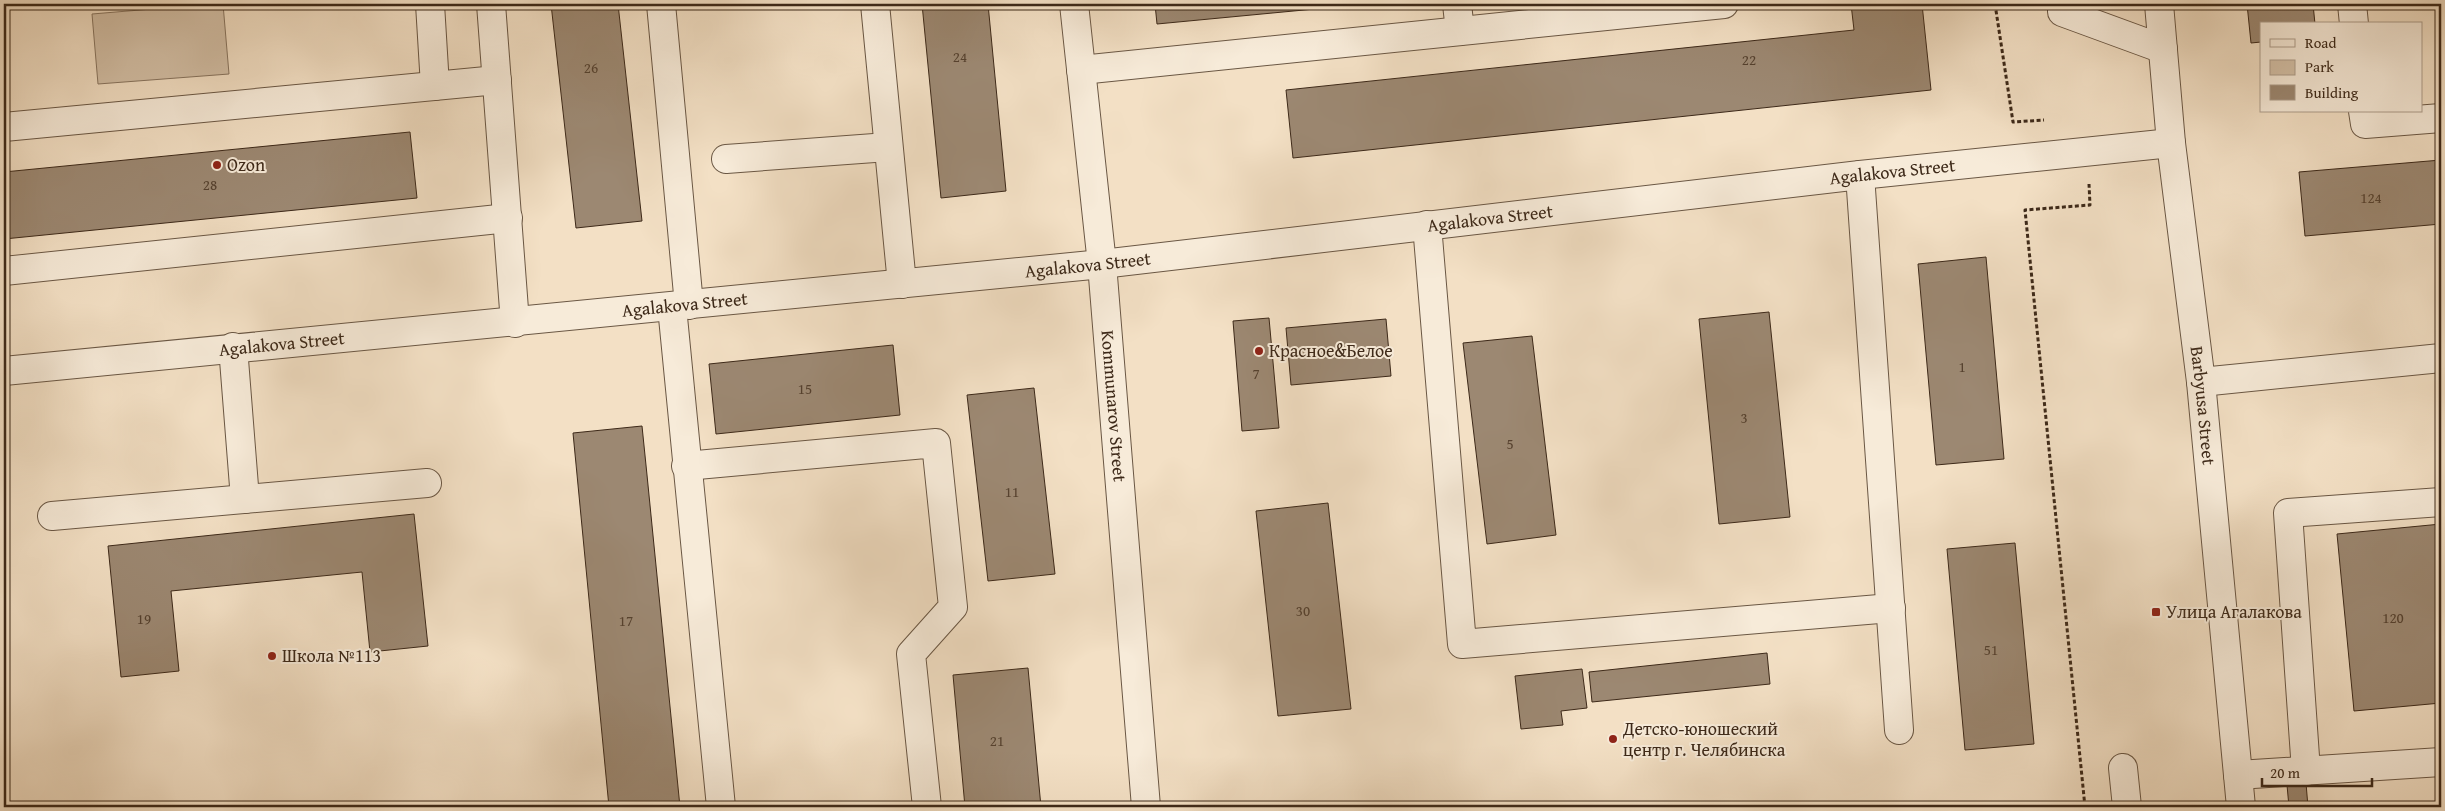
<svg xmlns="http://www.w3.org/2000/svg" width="2445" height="811" font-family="'Gentium Book Plus',serif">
<rect width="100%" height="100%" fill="#f3e0c5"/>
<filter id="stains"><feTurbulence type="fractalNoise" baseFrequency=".004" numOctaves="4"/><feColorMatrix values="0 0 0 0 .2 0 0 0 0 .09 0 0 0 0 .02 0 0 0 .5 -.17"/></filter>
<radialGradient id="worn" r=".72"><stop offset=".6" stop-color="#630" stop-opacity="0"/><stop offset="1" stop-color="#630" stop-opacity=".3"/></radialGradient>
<polygon fill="#d4c1a8" stroke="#887560" points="212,4 223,4 229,74 98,84 92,14"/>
<g fill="#9c8872" stroke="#3d2919">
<polygon points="551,4 618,4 642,221 576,228"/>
<polygon points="922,4 988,4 1006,191 941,198"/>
<polygon points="1155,4 1367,4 1157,24"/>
<polygon points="1851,4 1922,4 1931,90 1293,158 1286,90 1854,30"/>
<polygon points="2247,4 2313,4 2315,24 2261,24 2261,42 2251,43"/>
<polygon points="410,132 417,198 4,239 4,172"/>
<polygon points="2441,160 2441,224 2305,236 2299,172"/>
<polygon points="1986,257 2004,459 1936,465 1918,264"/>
<polygon points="1769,312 1790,517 1719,524 1699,319"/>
<polygon points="1269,318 1279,428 1242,431 1233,321"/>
<polygon points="1386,319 1391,376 1291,385 1286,328"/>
<polygon points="1532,336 1556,535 1487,544 1463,343"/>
<polygon points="893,345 900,415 716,434 709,364"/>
<polygon points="1034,388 1055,574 988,581 967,395"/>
<polygon points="642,426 647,475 680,807 609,807 573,433"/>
<polygon points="1328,503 1351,709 1278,716 1256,511"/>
<polygon points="414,514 428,646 370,652 362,572 171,591 179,671 121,677 108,546"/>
<polygon points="2441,524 2441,703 2354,711 2337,534"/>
<polygon points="2015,543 2034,744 1965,750 1947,549"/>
<polygon points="1767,653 1770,684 1592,702 1589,672"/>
<polygon points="1028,668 1041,807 965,807 953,675"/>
<polygon points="1582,669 1587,708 1561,711 1563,725 1521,729 1515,676"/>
<polygon points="2306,783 2308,807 2289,807 2287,785"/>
</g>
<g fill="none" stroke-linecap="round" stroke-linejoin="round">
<defs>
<g id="minor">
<polyline points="430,4 435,86"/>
<polyline points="491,4 515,323"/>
<polyline points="661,4 689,305"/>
<polyline points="875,4 902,284"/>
<path id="s1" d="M1074,4L1102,264L1146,807"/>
<polyline points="1457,4 1460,31"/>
<polyline points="2062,4 2062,12 2163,49"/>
<path id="s2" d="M2159,4L2171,143L2201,382L2241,807"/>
<polyline points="2352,4 2354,24"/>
<polyline points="1081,70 1724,4"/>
<polyline points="2363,111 2365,124 2441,118"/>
<polyline points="4,127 497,80"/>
<polyline points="726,159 888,147"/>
<polyline points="1860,175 1899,730"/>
<polyline points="1427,225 1462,644 1891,608"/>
<polyline points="4,271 508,218"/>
<polyline points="672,307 721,807"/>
<polyline points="233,347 245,499"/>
<path id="s3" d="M4,371L1102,264L1860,175L2171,143"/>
<polyline points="2201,382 2441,358"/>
<polyline points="686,466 936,443 953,607 911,654 927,807"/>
<polyline points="52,516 427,483"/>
<polyline points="2123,768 2127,807"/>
<polyline points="2306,771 2288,513 2441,502"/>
<polyline points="2238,775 2441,762"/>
</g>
</defs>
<use href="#minor" stroke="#6a5744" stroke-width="30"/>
<g stroke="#3d2919" stroke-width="3" stroke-dasharray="4 2.5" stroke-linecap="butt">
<polyline points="1995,4 2013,122 2044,120"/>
<polyline points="2085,807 2025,210 2090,205 2089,184"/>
</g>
<use href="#minor" stroke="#f7ebd9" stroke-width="28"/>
</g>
<g fill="#8f2418" stroke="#f7ebd9" stroke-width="2">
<circle cx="217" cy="165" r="5"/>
<circle cx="1259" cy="351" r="5"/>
<rect x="2151" y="607" width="10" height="10" rx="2.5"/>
<circle cx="272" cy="656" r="5"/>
<circle cx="1613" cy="739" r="5"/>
</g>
<g text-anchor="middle" stroke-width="4" stroke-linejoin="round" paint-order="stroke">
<g font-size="15" fill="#55412f">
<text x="960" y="62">24</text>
<text x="1749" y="65">22</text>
<text x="591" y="73">26</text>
<text x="210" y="190">28</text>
<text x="2371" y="203">124</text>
<text x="1962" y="372">1</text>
<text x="1256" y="379">7</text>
<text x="805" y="394">15</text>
<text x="1744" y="423">3</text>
<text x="1510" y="449">5</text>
<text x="1012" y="497">11</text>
<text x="1303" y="616">30</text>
<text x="2393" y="623">120</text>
<text x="144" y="624">19</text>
<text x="626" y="626">17</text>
<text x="1991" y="655">51</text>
<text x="997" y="746">21</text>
</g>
<g font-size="18" fill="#3d2919" stroke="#f7ebd9" text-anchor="start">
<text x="227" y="171">Ozon</text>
<text x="1269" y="357">Красное&amp;Белое</text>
<text x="2166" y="618">Улица Агалакова</text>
<text x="282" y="662">Школа №113</text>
<text x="1623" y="735">Детско-юношеский<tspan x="1623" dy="21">центр г. Челябинска</tspan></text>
</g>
<g font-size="18" fill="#3d2919" stroke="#f7ebd9">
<text dy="6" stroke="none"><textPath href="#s3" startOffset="1899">Agalakova Street</textPath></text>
<text dy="6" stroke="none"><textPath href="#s3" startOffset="1494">Agalakova Street</textPath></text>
<text dy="6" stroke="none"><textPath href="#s3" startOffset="1089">Agalakova Street</textPath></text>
<text dy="6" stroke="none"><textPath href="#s3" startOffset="684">Agalakova Street</textPath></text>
<text dy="6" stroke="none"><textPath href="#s3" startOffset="279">Agalakova Street</textPath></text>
<text dy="6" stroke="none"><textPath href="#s1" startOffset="404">Kommunarov Street</textPath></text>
<text dy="6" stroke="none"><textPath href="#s2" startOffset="404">Barbyusa Street</textPath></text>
</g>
</g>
<rect width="2445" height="811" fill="none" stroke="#f3e0c5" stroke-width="20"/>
<rect x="5" y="5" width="2435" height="801" fill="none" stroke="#3d2919" stroke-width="2.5"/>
<rect x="10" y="10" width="2425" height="791" fill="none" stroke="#3d2919"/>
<rect x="2260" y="22" width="162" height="90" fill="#f7ebd9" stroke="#ad9d8c"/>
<rect x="2270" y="39" width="25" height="8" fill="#f7ebd9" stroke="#ad9d8c"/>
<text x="2305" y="48" font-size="15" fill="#3d2919">Road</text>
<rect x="2270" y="60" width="25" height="15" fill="#d4c1a8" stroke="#ad9d8c"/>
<text x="2305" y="72" font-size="15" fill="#3d2919">Park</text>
<rect x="2270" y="85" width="25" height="15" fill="#9c8872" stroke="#ad9d8c"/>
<text x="2305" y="98" font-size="15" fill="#3d2919">Building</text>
<path d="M2262 778v8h110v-8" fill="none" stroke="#3d2919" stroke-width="2.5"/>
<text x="2270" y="778" font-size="15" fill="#3d2919" stroke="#f7ebd9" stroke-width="4" paint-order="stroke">20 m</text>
<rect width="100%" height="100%" filter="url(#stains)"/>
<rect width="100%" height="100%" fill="url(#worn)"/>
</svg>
